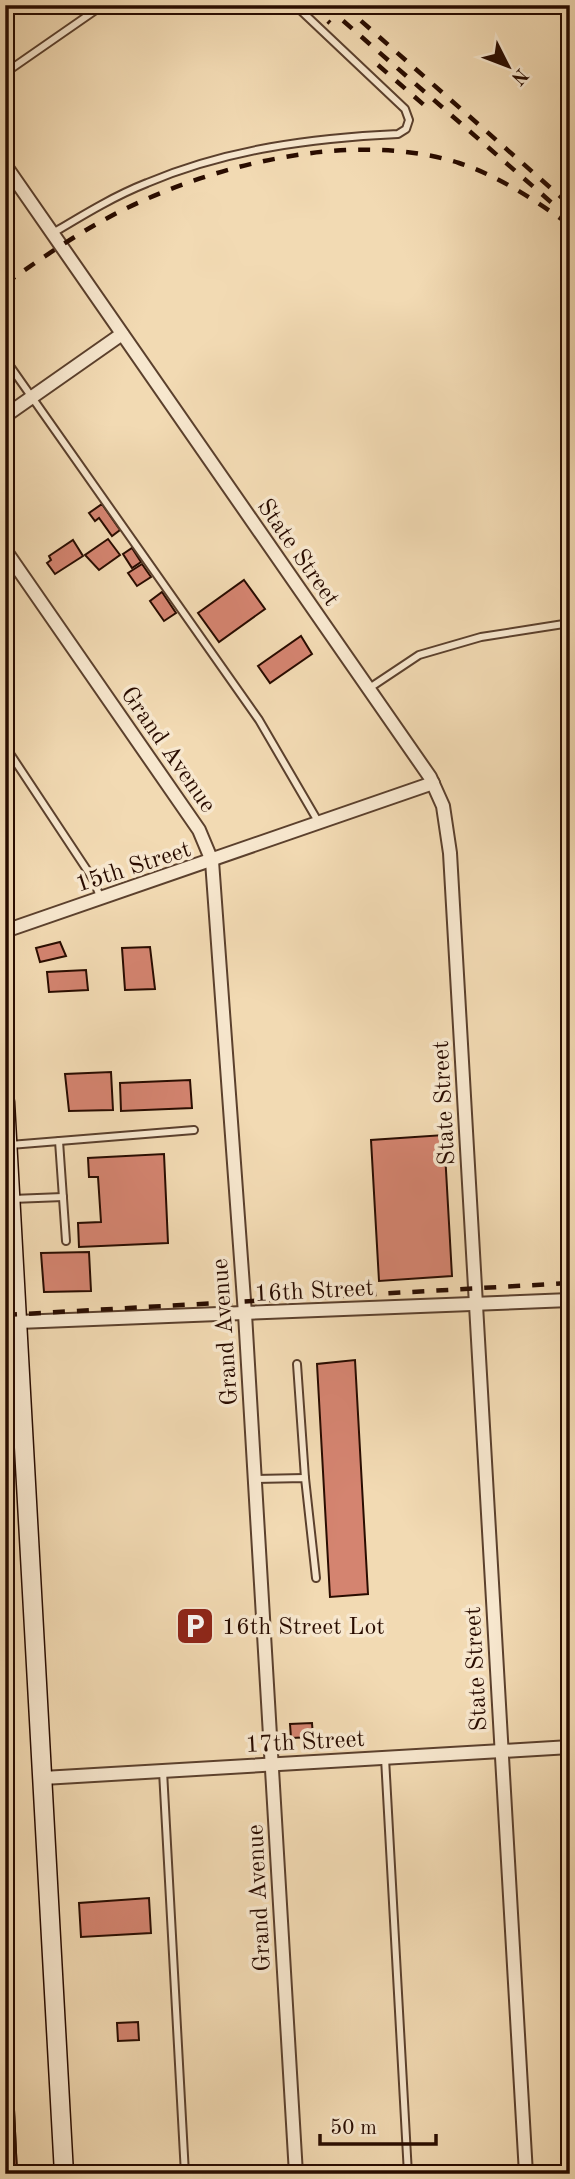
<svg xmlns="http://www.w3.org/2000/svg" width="575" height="2179" font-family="'Old Standard TT',serif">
<rect width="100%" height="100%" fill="#f2dab3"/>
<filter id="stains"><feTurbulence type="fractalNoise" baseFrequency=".00286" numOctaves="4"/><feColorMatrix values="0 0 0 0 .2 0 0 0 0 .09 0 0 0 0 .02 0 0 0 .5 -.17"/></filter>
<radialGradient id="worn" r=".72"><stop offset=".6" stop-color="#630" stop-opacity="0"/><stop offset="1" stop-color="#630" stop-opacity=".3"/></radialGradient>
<g fill="#d48470" stroke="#290c00" stroke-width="2">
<polygon points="102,504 120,530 112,536 99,518 95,521 89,513"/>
<polygon points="108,539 120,555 99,570 85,555"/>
<polygon points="73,540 83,556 55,574 47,563 51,560 49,556"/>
<polygon points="132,548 141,562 132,568 123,554"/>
<polygon points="142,564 151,577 137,586 128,573"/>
<polygon points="244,580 265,609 219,642 198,613"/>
<polygon points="162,592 176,613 164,621 150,601"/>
<polygon points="301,636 312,654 270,683 258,666"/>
<polygon points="60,942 66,956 40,962 36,948"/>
<polygon points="150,947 155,989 125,990 122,948"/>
<polygon points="86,970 88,990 49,992 47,972"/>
<polygon points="111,1072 113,1110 69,1111 65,1074"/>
<polygon points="190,1080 192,1108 121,1111 120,1083"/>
<polygon points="444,1135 452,1276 379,1281 371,1140"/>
<polygon points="164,1154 168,1243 79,1247 78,1223 101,1222 98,1177 89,1177 88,1158"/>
<polygon points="89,1252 91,1291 44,1292 41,1253"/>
<polygon points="355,1360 368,1594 330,1597 317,1364"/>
<polygon points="312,1723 313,1737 291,1738 290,1724"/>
<polygon points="149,1898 151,1933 81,1937 79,1903"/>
<polygon points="5,1942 10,2024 17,2174 5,2174"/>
<polygon points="5,1942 10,2024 5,2024"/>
<polygon points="138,2022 139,2040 118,2041 117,2023"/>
<polygon points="5,2024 10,2024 17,2174 5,2174"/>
</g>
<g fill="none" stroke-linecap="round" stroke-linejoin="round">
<defs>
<g id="service">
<polyline points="5,73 103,5"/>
<path d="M53,233C83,215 114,196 147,183C227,149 313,138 398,134L406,129L409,120L405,109L295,5"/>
<polyline points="5,359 259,720 319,823"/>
<polyline points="368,689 419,655 481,637 570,623"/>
<polyline points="5,746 93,879 101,899"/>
<polyline points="59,1141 66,1241"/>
<polyline points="10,1145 194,1130"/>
<polyline points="12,1199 63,1197"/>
<polyline points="297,1364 305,1478"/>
<polyline points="255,1479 305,1478 316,1578"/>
<polyline points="385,1758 408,2174"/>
<polyline points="163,1771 185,2174"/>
</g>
<g id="minor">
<polyline points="5,165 430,777 443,806 450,853 526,2174"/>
<polyline points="5,416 122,334"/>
<polyline points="5,550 199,830 212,861 245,1314 296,2174"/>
<polyline points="5,931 433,783"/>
<polyline points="18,1322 570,1300"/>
<polyline points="43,1778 570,1747"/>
</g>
<polyline id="secondary" points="5,1102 64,2174"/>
</defs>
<use href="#service" stroke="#5b402d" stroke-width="10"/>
<use href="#minor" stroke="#5b402d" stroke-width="16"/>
<use href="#secondary" stroke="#290c00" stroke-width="21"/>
<use href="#service" stroke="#f7e7ce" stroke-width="6"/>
<use href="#minor" stroke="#f7e7ce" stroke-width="12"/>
<use href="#secondary" stroke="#f7e7ce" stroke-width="18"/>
<g stroke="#290c00" stroke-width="4.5" stroke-dasharray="12 12" stroke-linecap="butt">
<polyline points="310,5 330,23"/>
<polyline points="325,5 552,203"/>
<polyline points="343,5 570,205"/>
<polyline points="378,65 431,111"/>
<path d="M5,284C40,259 75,235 113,215C209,165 352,129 459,163C499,176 536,201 570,225"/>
<polyline points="5,1315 570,1283"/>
</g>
</g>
<defs>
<symbol id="parking-square" viewBox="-11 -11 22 22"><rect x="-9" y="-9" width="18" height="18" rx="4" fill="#8f2418" stroke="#f7e7ce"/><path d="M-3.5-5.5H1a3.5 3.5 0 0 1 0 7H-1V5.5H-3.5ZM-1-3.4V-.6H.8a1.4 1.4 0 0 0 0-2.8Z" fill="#fff"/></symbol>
</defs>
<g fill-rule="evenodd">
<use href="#parking-square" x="173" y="1604" width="44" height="44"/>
</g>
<g text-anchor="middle" stroke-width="7" stroke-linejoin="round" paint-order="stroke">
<g font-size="24" fill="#290c00" stroke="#f7e7ce">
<text transform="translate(299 552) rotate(55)" y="8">State Street</text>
<text transform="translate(169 749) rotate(55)" y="8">Grand Avenue</text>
<text transform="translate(133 866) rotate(-18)" y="8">15th Street</text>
<text transform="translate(443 1103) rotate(-93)" y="8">State Street</text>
<text transform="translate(314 1290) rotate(-3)" y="8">16th Street</text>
<text transform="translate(224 1332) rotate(-94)" y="8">Grand Avenue</text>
<text transform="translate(475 1669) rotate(-93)" y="8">State Street</text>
<text transform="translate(305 1741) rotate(-3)" y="8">17th Street</text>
<text transform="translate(258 1898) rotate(-93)" y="8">Grand Avenue</text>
</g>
<g font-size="24" fill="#290c00" stroke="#f7e7ce" text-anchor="start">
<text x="222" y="1634">16th Street Lot</text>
</g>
</g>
<rect width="575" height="2179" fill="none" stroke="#f2dab3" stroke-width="28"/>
<rect x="7" y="7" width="561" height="2165" fill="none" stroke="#290c00" stroke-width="3.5"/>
<rect x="14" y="14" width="547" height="2151" fill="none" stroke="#290c00" stroke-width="2"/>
<g transform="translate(508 66) rotate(132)" stroke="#f7e7ce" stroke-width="5" paint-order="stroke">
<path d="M0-5L12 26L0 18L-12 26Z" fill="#290c00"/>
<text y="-10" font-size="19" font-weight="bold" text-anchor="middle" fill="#290c00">N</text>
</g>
<path d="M320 2134v10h116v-10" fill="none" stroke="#290c00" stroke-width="3.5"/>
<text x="330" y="2134" font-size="21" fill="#290c00" stroke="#f7e7ce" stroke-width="5" paint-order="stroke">50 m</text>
<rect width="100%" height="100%" filter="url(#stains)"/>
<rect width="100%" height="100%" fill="url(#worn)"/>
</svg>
